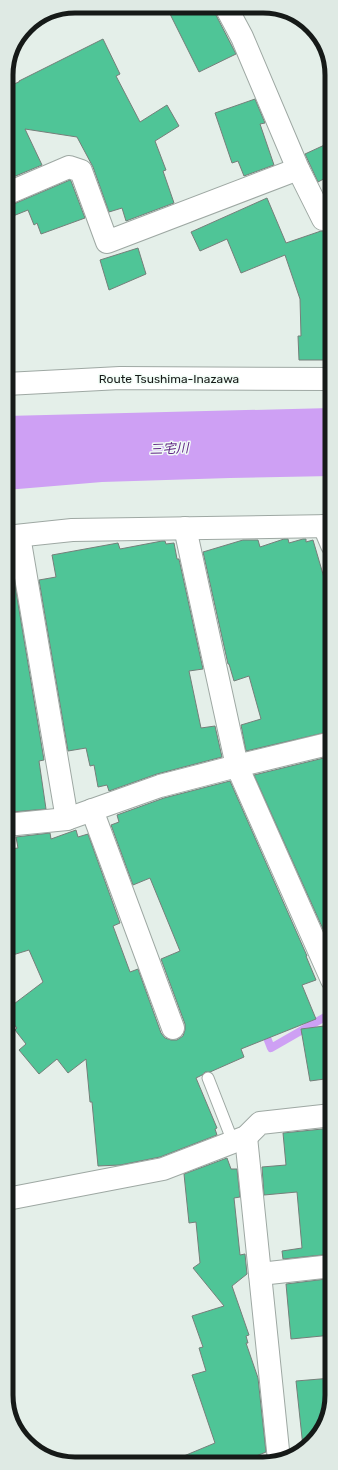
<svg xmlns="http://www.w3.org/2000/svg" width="338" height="1470" font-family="Rubik,'Noto Sans JP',sans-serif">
<rect width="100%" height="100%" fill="#e4efe9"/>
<polygon fill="#cea0f4" points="331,408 332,476 230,478 102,482 6,490 6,416"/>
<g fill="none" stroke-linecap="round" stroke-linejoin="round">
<polyline stroke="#cea0f4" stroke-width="8" points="264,1030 271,1048 332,1013"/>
</g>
<g fill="#4fc597" stroke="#757f7a">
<polygon points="192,9 215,9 216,15 236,54 199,72 168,10"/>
<polygon points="103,39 120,74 116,76 140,122 167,105 179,126 155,141 166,170 163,171 174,203 126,221 122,208 109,212 93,167 77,137 25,129 42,165 6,180 6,87 19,82 19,81"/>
<polygon points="255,99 265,123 260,124 274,165 244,176 238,161 232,163 215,113"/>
<polygon points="331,142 331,175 318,182 305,154"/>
<polygon points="70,180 71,181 85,218 41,234 37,223 34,225 28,210 13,216 9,206"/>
<polygon points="267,198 286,243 321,231 328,232 331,241 331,360 299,360 298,336 301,336 300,299 285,255 241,273 227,239 200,251 191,232"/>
<polygon points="138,248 146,274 109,290 100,260"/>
<polygon points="284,539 288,539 289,543 303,539 306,539 306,542 313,540 332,605 332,731 246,751 241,725 261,719 249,676 234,681 229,664 228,664 203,552 243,540 258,540 260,547"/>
<polygon points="162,541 165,541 166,544 174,543 177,559 179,559 203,669 189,671 201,728 215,726 222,757 157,774 109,791 107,785 98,787 94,765 90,766 86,748 68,751 39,580 56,577 52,555 118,543 120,549"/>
<polygon points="15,585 44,760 39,761 46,809 12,812 11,803 9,803 6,787 6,587"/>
<polygon points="332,756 332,947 331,947 254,775"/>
<polygon points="230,781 307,956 306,956 316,980 302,985 316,1019 241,1049 244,1057 210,1072 205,1072 202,1075 196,1078 217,1128 215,1129 217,1135 160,1157 120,1165 98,1166 92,1102 90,1102 86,1059 68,1073 57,1059 39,1074 19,1050 26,1044 15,1030 17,1028 6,1015 6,1010 43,982 29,950 6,957 6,852 10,851 10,849 18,848 16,837 50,833 51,839 76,830 78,837 88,834 120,923 113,926 130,972 138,969 161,1033 165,1038 171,1040 177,1040 183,1036 185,1030 185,1024 161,959 180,951 150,878 133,885 111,825 119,822 117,815 164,798"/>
<polygon points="332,1025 332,1078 310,1081 301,1029"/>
<polygon points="332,1128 332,1254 283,1259 282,1251 302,1248 297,1192 264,1195 262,1167 286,1165 283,1133"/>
<polygon points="227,1158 231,1169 237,1169 240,1197 234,1198 240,1255 245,1254 247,1274 232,1286 249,1335 246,1336 248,1343 246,1343 258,1378 266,1452 239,1463 167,1463 215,1443 192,1375 206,1371 199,1348 203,1347 192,1316 224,1306 193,1268 200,1263 196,1222 189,1223 184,1174"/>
<polygon points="326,1279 329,1307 332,1307 332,1335 291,1339 286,1284"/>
<polygon points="332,1378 332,1399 315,1441 303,1447 296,1381"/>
</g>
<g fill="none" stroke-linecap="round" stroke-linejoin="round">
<defs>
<polyline id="service" points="208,1078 233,1142"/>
<g id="minor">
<polyline points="227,9 242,37 298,169 323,219 331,219"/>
<polyline points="6,194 69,167 81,171 107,242 298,169"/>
<polyline points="324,526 332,545"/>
<polyline points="185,528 237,766 332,743"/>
<polyline points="19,536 67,819"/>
<polyline points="6,537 72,530 332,526"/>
<polyline points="92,810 173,1028"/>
<polyline points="6,825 67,819 160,786 237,766 332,980"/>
<polyline points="246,1137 279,1460"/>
<polyline points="7,1199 163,1169 246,1137 260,1123 332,1115"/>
<polyline points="260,1274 332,1266"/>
</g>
<polyline id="secondary" points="6,384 120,378 331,379"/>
</defs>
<use href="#service" stroke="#9ea8a3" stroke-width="13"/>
<use href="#minor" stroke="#9ea8a3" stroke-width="24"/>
<use href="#secondary" stroke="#9ea8a3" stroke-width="24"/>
<use href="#service" stroke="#fff" stroke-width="11"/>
<use href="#minor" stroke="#fff" stroke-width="22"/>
<use href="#secondary" stroke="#fff" stroke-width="22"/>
</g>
<g text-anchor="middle" stroke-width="3" stroke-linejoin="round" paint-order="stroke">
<g font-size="12" fill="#161a18" stroke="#f1fcf6">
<text x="169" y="383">Route Tsushima-Inazawa</text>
</g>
<g font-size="13" font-style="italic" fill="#602585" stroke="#f1fcf6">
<text transform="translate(169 448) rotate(-2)" y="5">三宅川</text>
</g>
</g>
<path d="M0 0H338V1470H0ZM75 13H263A62 62 0 0 1 325 75V1395A62 62 0 0 1 263 1457H75A62 62 0 0 1 13 1395V75A62 62 0 0 1 75 13Z" fill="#dfeae4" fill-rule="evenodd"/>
<path fill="none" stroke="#161a18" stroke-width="5" d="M75 13H263A62 62 0 0 1 325 75V1395A62 62 0 0 1 263 1457H75A62 62 0 0 1 13 1395V75A62 62 0 0 1 75 13Z"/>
</svg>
